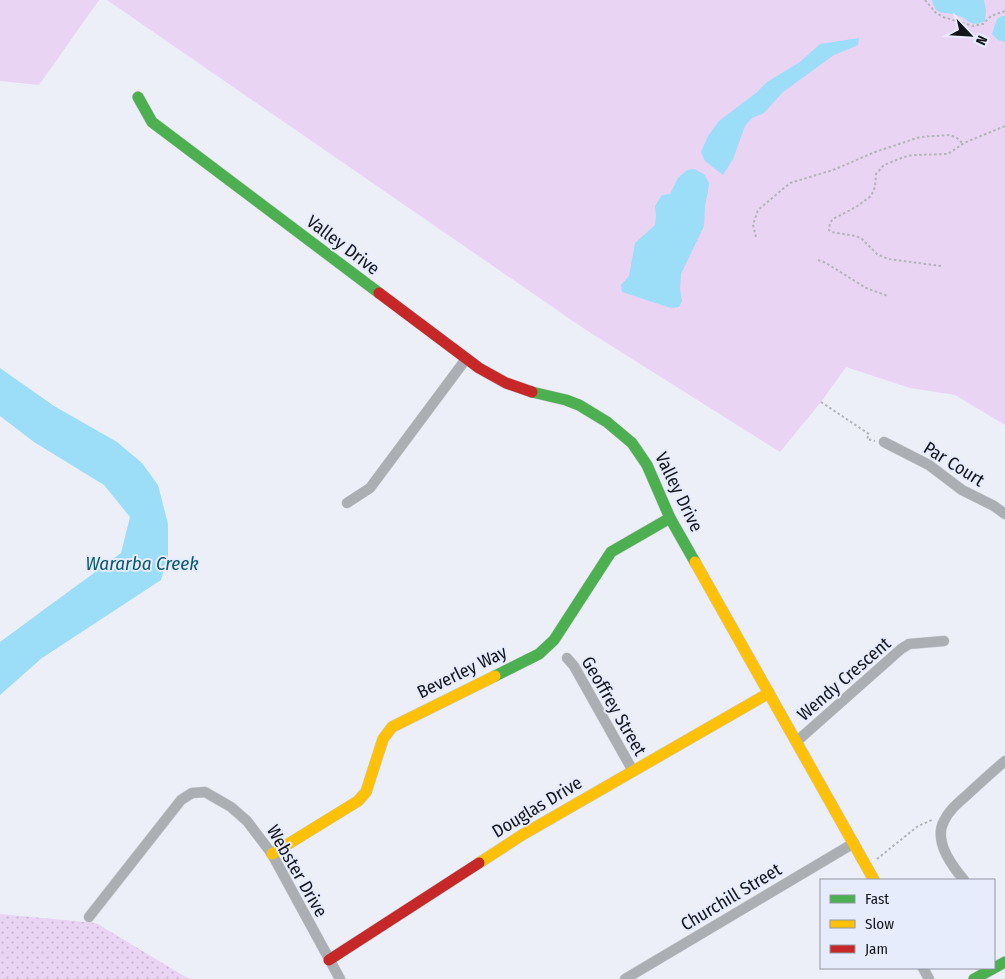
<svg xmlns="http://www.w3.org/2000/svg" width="1005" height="979" font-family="'Fira Sans Condensed',sans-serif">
<defs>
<pattern id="park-dots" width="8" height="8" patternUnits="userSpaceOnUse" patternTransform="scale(1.25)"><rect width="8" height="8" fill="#ead4f4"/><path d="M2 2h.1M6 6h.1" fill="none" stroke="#c8b5d1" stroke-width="1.8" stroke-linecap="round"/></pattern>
</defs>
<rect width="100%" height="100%" fill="#eceff7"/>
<g fill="#ead4f4">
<polygon points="0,0 99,0 39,85 0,81"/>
<polygon points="107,0 1005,0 1005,425 955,395 910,388 846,367 821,402 780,452 583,328"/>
</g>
<polygon fill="url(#park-dots)" points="0,914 96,923 189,979 0,979"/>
<g fill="#9cddf8">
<path d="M932,0H984L986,11L985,21C969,29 969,18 956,15C944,11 936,17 932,0Z"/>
<polygon points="1002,16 1005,16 1005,42 998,40 992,34 997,19"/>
<polygon points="859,38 858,45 834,55 783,92 764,113 752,118 745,126 733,159 723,175 705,161 701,152 708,136 719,121 756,93 767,82 800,62 820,44"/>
<polygon points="694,169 704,174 709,183 708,192 705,205 704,226 681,274 680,289 682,301 679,307 671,308 622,292 621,285 629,276 635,243 655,225 656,216 655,206 662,195 670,194 678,178 687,170"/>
<polygon points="0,368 54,406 117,442 142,463 158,485 168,524 168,556 161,580 42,658 0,695 0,642 121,553 130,517 104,485 34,442 0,416"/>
</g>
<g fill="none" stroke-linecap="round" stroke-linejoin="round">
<defs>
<g id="street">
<polyline points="884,442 929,465 962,490 994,506 1005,514"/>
<polyline points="347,503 370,488 466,359"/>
<polyline points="567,658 574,666 633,771"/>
<polyline points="796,742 901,649 909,644 944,641"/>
<path d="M964,880C952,866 933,841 944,821C949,810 958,803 967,795C980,783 992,772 1005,761"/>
<polyline points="89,917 181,800 192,793 205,792 231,807 247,821 272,854 340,979"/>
<polyline points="923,968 929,979"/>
<polyline points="625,979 854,843"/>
</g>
<g id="fast">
<polyline points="138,97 152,122 379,293"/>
<polyline points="532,392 566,400 579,405 607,422 632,443 647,465 670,518 695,562"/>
<polyline points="495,676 539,654 554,640 611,552 670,518"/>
<polyline points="974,979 1005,962"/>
</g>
<g id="slow">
<polyline points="695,562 874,880"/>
<polyline points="272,854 358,801 366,792 383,739 392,727 495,676"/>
<polyline points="479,863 522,835 769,693"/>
</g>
<g id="jam">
<polyline points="379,293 479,368 506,383 532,392"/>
<polyline points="329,960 479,863"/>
</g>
</defs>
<use href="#street" stroke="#cacdd3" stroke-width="11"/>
<use href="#fast" stroke="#cacdd3" stroke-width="12"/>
<use href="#slow" stroke="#cacdd3" stroke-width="12"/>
<use href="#jam" stroke="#cacdd3" stroke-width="12"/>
<g stroke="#b1b4b8" stroke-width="2" stroke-dasharray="2.5 2.5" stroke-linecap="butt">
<polyline points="925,0 936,13 943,17 973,26 983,24 991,16 1005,11"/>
<polyline points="756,237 753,225 758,210 790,183 833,170 875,152 920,137 950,135 957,138 963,144"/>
<polyline points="818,260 826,263 866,288 888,296"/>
<polyline points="941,266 888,259 877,254 862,239 856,236 831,232 829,230 830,223 833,219 856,207 871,196 875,187 876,174 884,165 904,157 913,155 948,154 964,143 1005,126"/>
<polyline points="821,402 869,434 867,439 875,441"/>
<polyline points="877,859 918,826 932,820"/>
</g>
<use href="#street" stroke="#abaeb2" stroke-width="10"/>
<use href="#fast" stroke="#4caf50" stroke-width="11"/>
<use href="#slow" stroke="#ffc107" stroke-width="11"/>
<use href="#jam" stroke="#c62828" stroke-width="11"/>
</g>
<g text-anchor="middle" stroke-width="4" stroke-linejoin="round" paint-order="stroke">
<g font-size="18" fill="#13151c" stroke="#e7ecfc">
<text transform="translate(343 245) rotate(37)" y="6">Valley Drive</text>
<text transform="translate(954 464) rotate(32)" y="6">Par Court</text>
<text transform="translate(679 492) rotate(64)" y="6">Valley Drive</text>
<text transform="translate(462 672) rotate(-26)" y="6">Beverley Way</text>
<text transform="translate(844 679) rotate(-41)" y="6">Wendy Crescent</text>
<text transform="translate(614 706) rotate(60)" y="6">Geoffrey Street</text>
<text transform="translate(537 807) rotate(-31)" y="6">Douglas Drive</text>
<text transform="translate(297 871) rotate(60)" y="6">Webster Drive</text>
<text transform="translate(731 897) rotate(-31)" y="6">Churchill Street</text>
</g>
<g font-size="19" font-style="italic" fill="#0a586f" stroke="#e7ecfc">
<text x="142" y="570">Wararba Creek</text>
</g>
</g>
<rect x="820" y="879" width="175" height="90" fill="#e7ecfc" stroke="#9296a2"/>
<rect x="830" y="895" width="25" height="8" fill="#4caf50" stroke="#9296a2"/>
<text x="865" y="904" font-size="15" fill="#13151c">Fast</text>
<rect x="830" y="920" width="25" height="8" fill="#ffc107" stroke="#9296a2"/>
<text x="865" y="929" font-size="15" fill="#13151c">Slow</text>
<rect x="830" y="945" width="25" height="8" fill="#c62828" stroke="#9296a2"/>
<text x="865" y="954" font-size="15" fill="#13151c">Jam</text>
<g transform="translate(970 35) rotate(115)" stroke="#e7ecfc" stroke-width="4" paint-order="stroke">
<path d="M0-4L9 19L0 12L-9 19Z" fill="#13151c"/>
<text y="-8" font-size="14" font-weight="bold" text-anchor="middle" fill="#13151c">N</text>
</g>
</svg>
